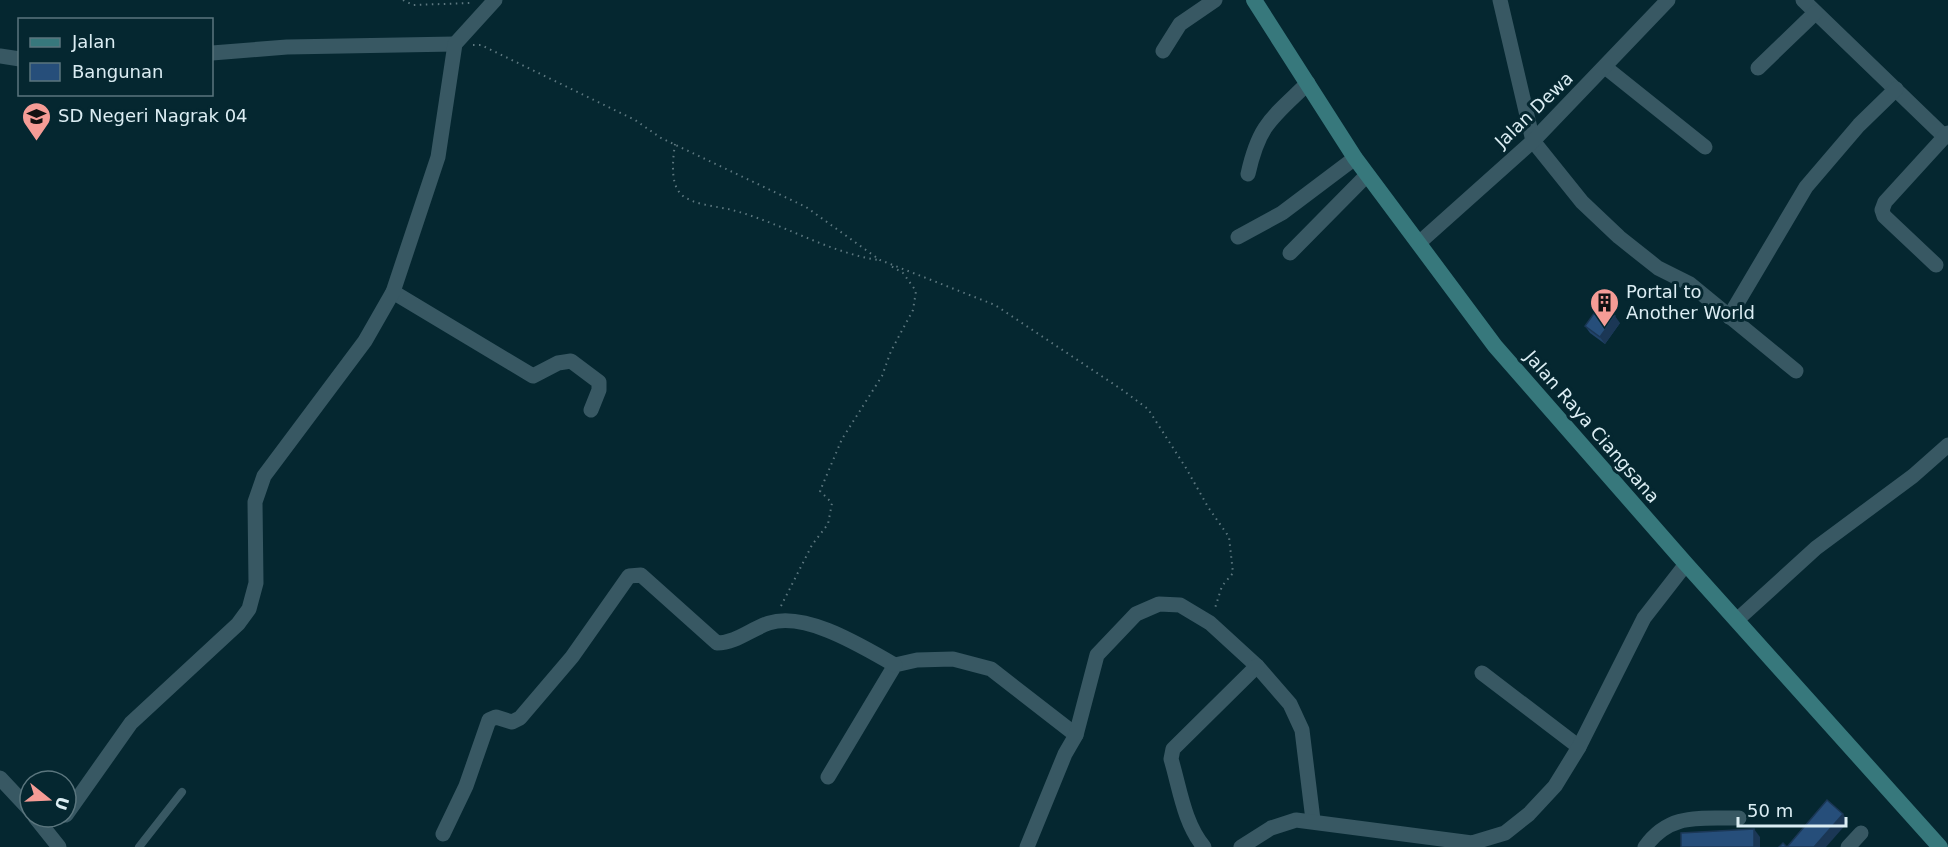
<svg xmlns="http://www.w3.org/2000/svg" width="1948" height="847" font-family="'DejaVu Sans',sans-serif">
<rect width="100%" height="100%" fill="#052730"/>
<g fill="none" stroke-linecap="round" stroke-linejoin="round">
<g stroke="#5c777f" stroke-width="2" stroke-dasharray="1.5 4.5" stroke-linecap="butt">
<polyline points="403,0 413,5 471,3"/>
<polyline points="473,45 481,45 635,120 661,138 806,207 880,260 995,305 1121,389 1148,409 1186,468 1208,507 1229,537 1233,573 1222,586 1215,608"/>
<path d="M675,144C673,158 670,182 680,193C690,205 717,206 732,210C782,223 827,252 878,260"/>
<polyline points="781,606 812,545 828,524 832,503 820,491 842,439 882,376 891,351 913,310 916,291 903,273 889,265"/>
</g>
<polyline stroke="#385863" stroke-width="8" points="139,847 182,792"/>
<g stroke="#385863" stroke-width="15">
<polyline points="1500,0 1533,141 1582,202 1619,237 1658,268 1690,284 1796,371"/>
<polyline points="1803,0 1945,137"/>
<polyline points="1163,51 1180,24 1215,0"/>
<polyline points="212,53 287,47 455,44"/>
<polyline points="0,56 20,59"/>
<polyline points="1605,67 1705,147"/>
<polyline points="1758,68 1815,13"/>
<path d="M1248,174C1259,124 1272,118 1308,83"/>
<polyline points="1238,237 1282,213 1355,158"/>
<polyline points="1420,242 1533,141 1668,0"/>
<polyline points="1290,253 1367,175"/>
<polyline points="1936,265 1884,216 1882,210 1885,202 1948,133"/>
<polyline points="393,292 533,376 558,363 571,361 599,382 599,390 591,410"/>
<polyline points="1729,317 1806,187 1859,125 1896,89"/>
<polyline points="1738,619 1816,548 1913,476 1948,445"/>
<polyline points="1482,673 1579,747"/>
<polyline points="828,777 895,665 917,660 953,659 991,669 1076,735"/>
<polyline points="0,778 30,810"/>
<polyline points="66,815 131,723 238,624 249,609 256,583 255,502 264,476 365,341 393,292 438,157 455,44 495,0"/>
<polyline points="35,817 59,847"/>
<path d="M443,834L466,786L489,720L496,717L512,722L520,718L572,657L629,576L641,575L717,643C736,643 751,629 769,623C806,611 863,647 895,665"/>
<polyline points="1027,847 1065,754 1076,735 1097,655 1136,614 1159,604 1180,605 1210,623 1257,666 1290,704 1302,730 1313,820"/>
<path d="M1204,847C1184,823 1180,789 1171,759L1173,749L1257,666"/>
<polyline points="1241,847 1271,828 1296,820 1472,843 1505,833 1529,814 1555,786 1579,747 1644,618 1686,564"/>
<path d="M1645,847C1670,812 1700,819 1739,818"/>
<polyline points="1848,847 1861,833"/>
</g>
<polyline stroke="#37787c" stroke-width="16" points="1254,0 1355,158 1495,346 1686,564 1940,847"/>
</g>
<polygon fill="#214369" points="1620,323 1605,344 1590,333 1585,326"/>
<g fill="#1b3755">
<polygon points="1615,316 1620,323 1605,344 1600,337"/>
<polygon points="1843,814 1848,822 1826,847 1814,847"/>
<polygon points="1754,829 1760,837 1760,847 1754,847"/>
</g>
<g fill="#264e7a" stroke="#1b3755" stroke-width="1.5">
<polygon points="1600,305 1615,316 1600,337 1585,326"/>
<polygon points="1827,800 1843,814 1814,847 1779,847 1783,843 1787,847"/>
<polygon points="1754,829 1754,847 1681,847 1681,833"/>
</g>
<defs>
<symbol id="school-pin" viewBox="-11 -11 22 30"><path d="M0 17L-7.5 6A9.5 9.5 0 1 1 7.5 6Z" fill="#f59c96" stroke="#052730"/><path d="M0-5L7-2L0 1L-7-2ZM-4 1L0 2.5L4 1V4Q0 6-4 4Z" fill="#111"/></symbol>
<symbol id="building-pin" viewBox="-11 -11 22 30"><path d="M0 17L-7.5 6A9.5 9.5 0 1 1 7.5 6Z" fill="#f59c96" stroke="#052730"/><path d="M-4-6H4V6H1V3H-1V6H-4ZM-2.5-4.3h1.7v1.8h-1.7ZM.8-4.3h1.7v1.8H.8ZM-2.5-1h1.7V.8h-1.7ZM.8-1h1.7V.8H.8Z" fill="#111"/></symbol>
</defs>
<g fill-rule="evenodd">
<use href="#school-pin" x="20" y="100" width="33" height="45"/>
<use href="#building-pin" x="1588" y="286" width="33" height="45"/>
</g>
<g text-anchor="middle" stroke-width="6" stroke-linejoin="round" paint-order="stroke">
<g font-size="18" fill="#dbedf3" stroke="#052730">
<text transform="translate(1534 110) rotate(-44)" y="6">Jalan Dewa</text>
<text transform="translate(1592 427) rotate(49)" y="6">Jalan Raya Ciangsana</text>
</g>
<g font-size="18" fill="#dbedf3" stroke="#052730" text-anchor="start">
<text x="58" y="122">SD Negeri Nagrak 04</text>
<text x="1626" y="298">Portal to<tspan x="1626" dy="21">Another World</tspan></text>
</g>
</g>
<rect x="18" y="18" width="195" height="78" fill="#052730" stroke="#5b767e" stroke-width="1.5"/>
<rect x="30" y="38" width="30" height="9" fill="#37787c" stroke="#5b767e" stroke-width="1.5"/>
<text x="72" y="48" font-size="18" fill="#dbedf3">Jalan</text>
<rect x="30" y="63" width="30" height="18" fill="#264e7a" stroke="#5b767e" stroke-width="1.5"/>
<text x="72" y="78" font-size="18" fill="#dbedf3">Bangunan</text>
<g transform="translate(48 799) rotate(108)"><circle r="28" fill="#052730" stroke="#5b767e" stroke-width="1.5"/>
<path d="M0-4.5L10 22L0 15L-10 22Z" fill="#f59c96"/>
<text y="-9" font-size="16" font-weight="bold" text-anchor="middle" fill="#dbedf3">U</text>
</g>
<path d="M1738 817v9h108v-9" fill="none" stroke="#dbedf3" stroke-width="3"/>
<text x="1747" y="817" font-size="18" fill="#dbedf3" stroke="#052730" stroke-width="4.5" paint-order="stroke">50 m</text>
</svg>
